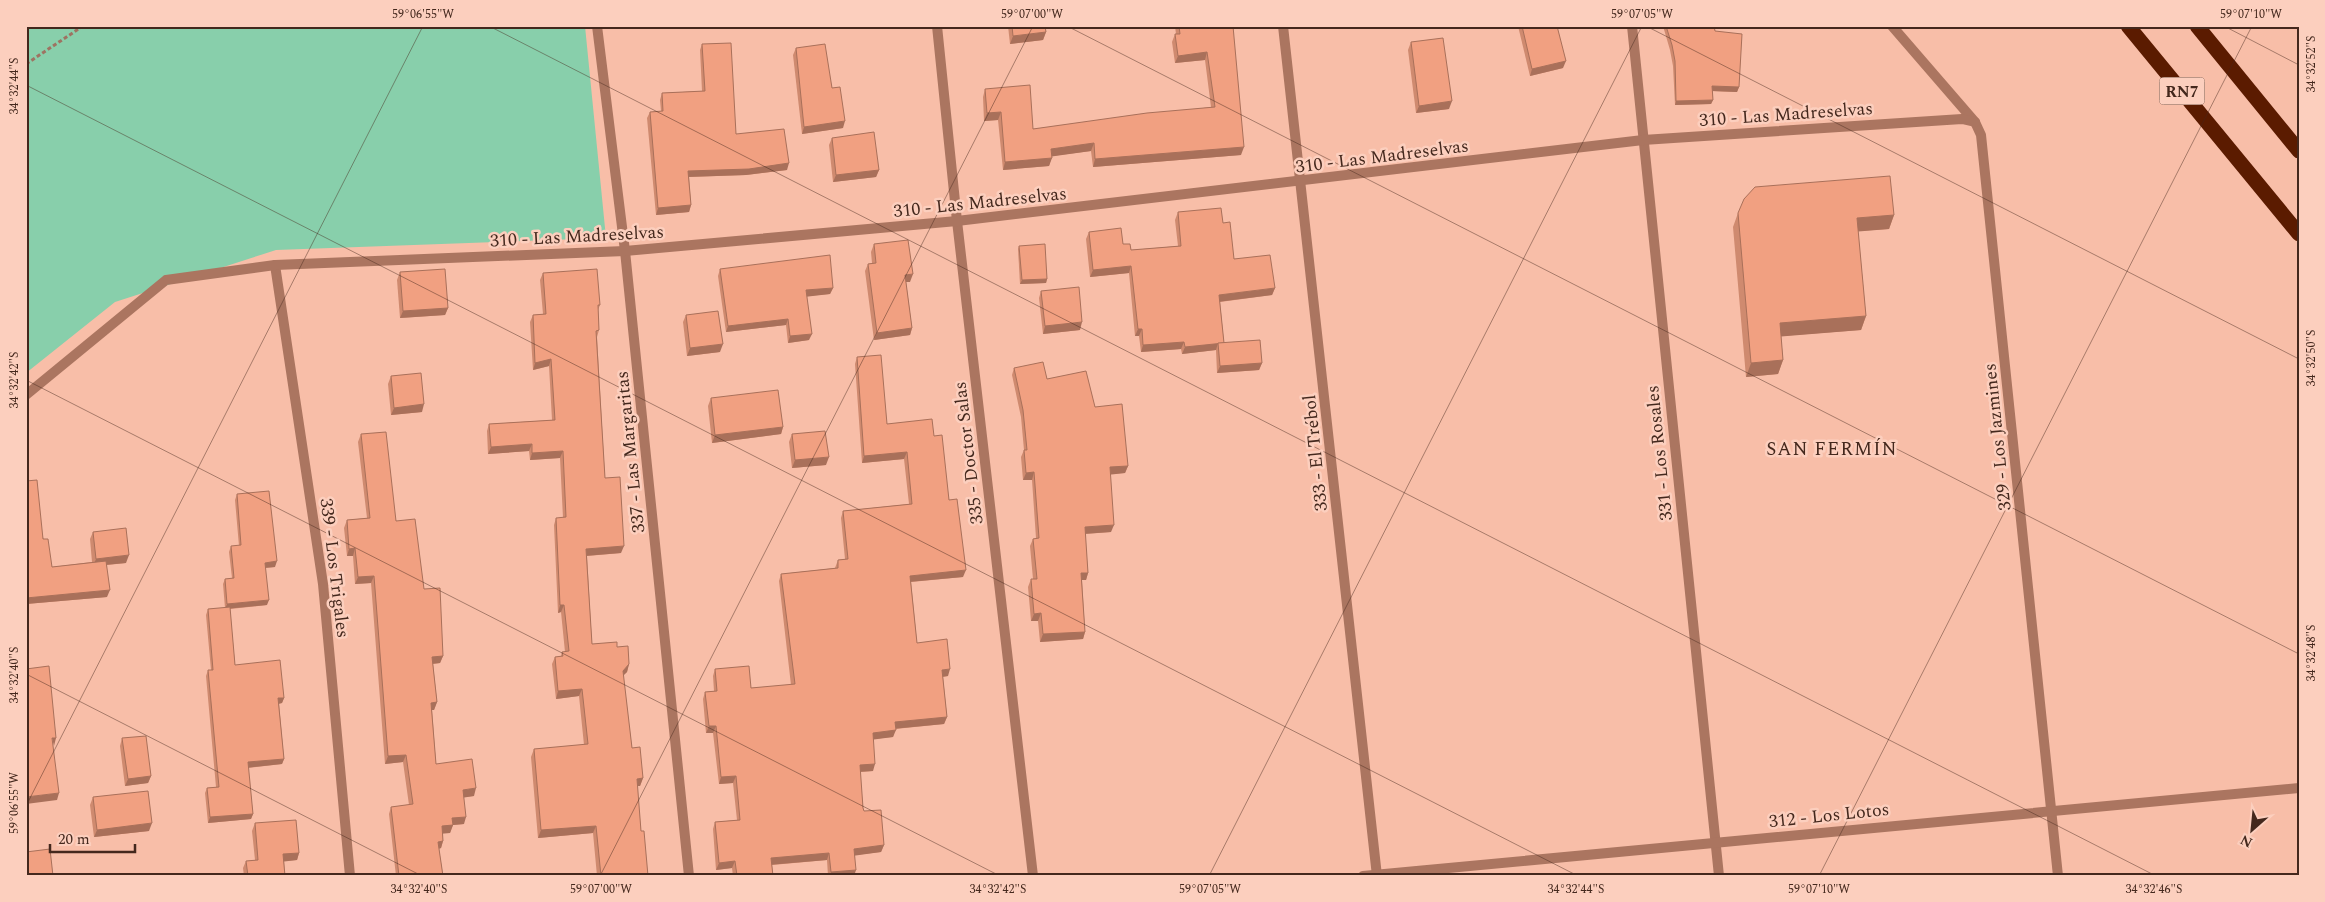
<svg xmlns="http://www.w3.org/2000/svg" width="2325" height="902" font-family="Spectral,serif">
<rect width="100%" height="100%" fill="#f8bea8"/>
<polygon fill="#88cfab" points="26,26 585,26 606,238 276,250 115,302 26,373"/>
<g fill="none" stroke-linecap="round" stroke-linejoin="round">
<polyline stroke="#9e7362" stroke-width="3" stroke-dasharray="4 2.5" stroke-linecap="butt" points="26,64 83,26"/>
<g stroke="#ab7560" stroke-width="10">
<polyline points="597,26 625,251 689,876"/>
<polyline points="937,26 957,221 1033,876"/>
<polyline points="1283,26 1377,876"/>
<polyline points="1632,26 1719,876"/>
<polyline points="1892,26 1975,122 1981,135 2058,876"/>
<polyline points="275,265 323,584 350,876"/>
<polyline points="26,395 166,280 275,265 625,251 957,221 1643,140 1962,119 1975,122"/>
<polyline points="1363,876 2299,788"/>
</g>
<g stroke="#5b1b00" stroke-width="15">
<polyline points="2128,26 2299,234"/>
<polyline points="2197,26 2299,151"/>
</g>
</g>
<g fill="#cf8a6f">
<polygon points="1008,26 1045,26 1046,32 1043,40 1010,44"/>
<polygon points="1175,26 1233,26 1241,155 1093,167 1091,151 1052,156 1049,166 1003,170 998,120 984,121 983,97 985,89 1033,129 1211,107 1205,60 1175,63 1172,42 1175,34 1176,34"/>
<polygon points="1518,26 1557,26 1563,68 1530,76"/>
<polygon points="1663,26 1714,26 1715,31 1739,87 1737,92 1713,91 1713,100 1711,104 1675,105 1673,66 1670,50"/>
<polygon points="1411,42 1449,109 1416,113 1408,50"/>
<polygon points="702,44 736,134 787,170 746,175 689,177 691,205 689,212 656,215 647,118 650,112 661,111 660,100 662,93 702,91 700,50"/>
<polygon points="796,48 832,88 843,128 802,134 793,55"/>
<polygon points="832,138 879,170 876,177 833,182 829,145"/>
<polygon points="1178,212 1223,223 1234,259 1275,288 1272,295 1220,302 1224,343 1262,363 1259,370 1217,373 1216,350 1182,354 1181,349 1141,352 1139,336 1135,336 1129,273 1090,277 1086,239 1089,232 1123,244 1131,250 1178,246 1175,220"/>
<polygon points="1738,213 1894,215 1889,229 1858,231 1866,316 1861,330 1781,336 1783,360 1778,374 1746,377 1733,227"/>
<polygon points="874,244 910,282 906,282 912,328 910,335 874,340 865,271 868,264 872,263 871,252"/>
<polygon points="1019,246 1047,279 1046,283 1020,284 1018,249"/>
<polygon points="720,269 833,288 830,294 807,296 809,340 788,343 786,325 726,332 718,276"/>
<polygon points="400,272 448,308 445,315 400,318 397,280"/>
<polygon points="543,273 600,305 598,310 599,330 597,337 605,478 621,553 587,556 592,644 617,647 629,664 627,672 623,675 632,748 643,778 640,786 637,786 641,831 648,876 597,876 593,833 538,838 531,757 534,749 584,745 579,696 556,699 552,664 555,657 561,656 562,652 565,652 561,612 558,613 554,525 556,518 563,518 560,458 530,460 529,451 488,454 487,431 489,424 552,420 549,366 533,370 530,322 533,315 543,314 540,280"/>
<polygon points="1041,291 1080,330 1043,334 1039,298"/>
<polygon points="686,315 720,352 687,356 683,322"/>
<polygon points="857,357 887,424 934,436 949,500 963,577 911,582 917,643 948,676 943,677 947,717 944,724 895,729 893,737 873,739 873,771 860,772 863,808 864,811 884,845 881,852 855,855 854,876 828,876 827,860 772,865 773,876 733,876 732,868 716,870 713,829 715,822 737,820 733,783 719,784 713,733 706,733 703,699 705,692 714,691 713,676 715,669 751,688 791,685 779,581 781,574 835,568 838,560 845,559 841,518 843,511 909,504 904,459 862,463 855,364"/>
<polygon points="1014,368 1047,379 1095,407 1128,466 1125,473 1110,474 1111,532 1085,534 1088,573 1086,580 1082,580 1085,632 1083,639 1040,642 1038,621 1031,621 1028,587 1031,579 1033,579 1030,546 1033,539 1036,538 1032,480 1023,480 1021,457 1024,450 1021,417 1012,375"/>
<polygon points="391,376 422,412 391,415 388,384"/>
<polygon points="711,398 783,427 781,434 712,443 708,406"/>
<polygon points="361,434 424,589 443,656 440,663 433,664 437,702 434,710 432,710 436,764 474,796 464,797 464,824 453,825 450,833 443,833 443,841 441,848 439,849 443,876 396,876 389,814 391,807 409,805 403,762 385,764 371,583 355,584 353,556 347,556 344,528 347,520 367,518 358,442"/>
<polygon points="792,434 826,465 792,468 789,442"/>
<polygon points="26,481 52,567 92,562 90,539 93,532 126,563 107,565 107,597 26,604"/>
<polygon points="237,494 275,567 265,568 267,605 230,609 235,665 284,698 282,703 279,704 284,759 282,764 248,768 253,814 251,819 208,823 205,793 207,788 216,787 206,676 208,670 211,670 206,615 208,609 225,608 223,584 225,579 232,578 229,552 231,546 239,546 235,500"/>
<polygon points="122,738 151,776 148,783 125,786 120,746"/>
<polygon points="93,797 149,831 94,837 90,805"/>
<polygon points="255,823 299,853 297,860 284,861 285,876 244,876 243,868 246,861 255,860 252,831"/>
</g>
<g fill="#a9705a">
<polygon points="1337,26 1372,26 1336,28"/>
<polygon points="1046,32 1043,40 1010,44 1013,36"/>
<polygon points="1207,52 1205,60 1175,63 1178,56"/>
<polygon points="1566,61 1563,68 1530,76 1532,69"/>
<polygon points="1712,86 1739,87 1737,92 1711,91"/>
<polygon points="1713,100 1711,104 1675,105 1676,101"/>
<polygon points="1452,101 1449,109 1416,113 1419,106"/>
<polygon points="1001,112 998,120 984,121 987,113"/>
<polygon points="845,121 843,128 802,134 804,127"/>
<polygon points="1094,143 1091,151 1048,157 1051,149"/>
<polygon points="1244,147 1241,155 1093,167 1095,159"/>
<polygon points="1052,158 1049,166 1003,170 1005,162"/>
<polygon points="789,163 787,170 746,175 686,177 688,171"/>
<polygon points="879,170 876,177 833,182 836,175"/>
<polygon points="691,205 689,212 656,215 658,208"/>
<polygon points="1894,215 1889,229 1852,232 1857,218"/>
<polygon points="1131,266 1129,273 1090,277 1093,270"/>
<polygon points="913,274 910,282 902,282 905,275"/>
<polygon points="1047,279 1046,283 1020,284 1022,280"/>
<polygon points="833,288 830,294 804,297 806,290"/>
<polygon points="1275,288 1272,295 1217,302 1219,295"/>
<polygon points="448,308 445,315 400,318 403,311"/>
<polygon points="1866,316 1861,330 1775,337 1780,323"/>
<polygon points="788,319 786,325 726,332 728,326"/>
<polygon points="1082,322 1080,330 1043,334 1045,326"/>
<polygon points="912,328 910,335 874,340 877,333"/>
<polygon points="1138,329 1142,329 1139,336 1135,336"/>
<polygon points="812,334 809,340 788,343 790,336"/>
<polygon points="1184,342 1181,349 1141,352 1143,345"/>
<polygon points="1218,343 1216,350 1182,354 1185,347"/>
<polygon points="723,344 720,352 687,356 690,348"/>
<polygon points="551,359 549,366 533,370 535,363"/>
<polygon points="1783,360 1778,374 1746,377 1751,363"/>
<polygon points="1262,363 1259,370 1217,373 1220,366"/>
<polygon points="424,404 422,412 391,415 394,408"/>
<polygon points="783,427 781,434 712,443 715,435"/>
<polygon points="532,444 529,451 488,454 491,447"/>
<polygon points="563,451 560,458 530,460 532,453"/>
<polygon points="907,452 904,459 862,463 864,456"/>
<polygon points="829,457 826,465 792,468 795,460"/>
<polygon points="1128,466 1125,473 1107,475 1110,467"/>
<polygon points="1034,472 1032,480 1023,480 1026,473"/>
<polygon points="1114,525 1111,532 1082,534 1085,527"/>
<polygon points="624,546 621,553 584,556 586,549"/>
<polygon points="355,548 353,556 347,556 349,549"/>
<polygon points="129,555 126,563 93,566 96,559"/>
<polygon points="277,561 275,567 263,568 265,563"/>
<polygon points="966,570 963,577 908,582 910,576"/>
<polygon points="1081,573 1088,573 1086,580 1078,580"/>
<polygon points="374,576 371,583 355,584 358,577"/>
<polygon points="110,590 107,597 26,604 26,598"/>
<polygon points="269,600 267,605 225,609 227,604"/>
<polygon points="560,605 564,605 561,612 558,613"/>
<polygon points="1041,613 1038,621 1031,621 1034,614"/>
<polygon points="1085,632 1083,639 1040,642 1043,634"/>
<polygon points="443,656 440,663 430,664 432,657"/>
<polygon points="629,664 627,672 620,679 623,671"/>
<polygon points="950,669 948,676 940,677 942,670"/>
<polygon points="582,689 579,696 556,699 558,691"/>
<polygon points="278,698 284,698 282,703 276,704"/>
<polygon points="437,702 434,710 428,710 431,703"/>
<polygon points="947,717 944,724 892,729 895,722"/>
<polygon points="709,726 716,726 713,733 706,733"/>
<polygon points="896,730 893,737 870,740 873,733"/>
<polygon points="52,738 56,738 54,746"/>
<polygon points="406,755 403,762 385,764 388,756"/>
<polygon points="284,759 282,764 245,768 248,762"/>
<polygon points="875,764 873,771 857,772 860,765"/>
<polygon points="151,776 148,783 125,786 128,779"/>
<polygon points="736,776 733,783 719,784 721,777"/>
<polygon points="643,778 640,786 634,786 637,779"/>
<polygon points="476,788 474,796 461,798 463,790"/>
<polygon points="59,793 57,800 26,804 26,797"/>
<polygon points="253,814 251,819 208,823 210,817"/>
<polygon points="466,817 464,824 453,825 450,833 439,834 442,826 452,818"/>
<polygon points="152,823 149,831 94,837 97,830"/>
<polygon points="596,826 593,833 538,838 541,830"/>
<polygon points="443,841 441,848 436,849 438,842"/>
<polygon points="884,845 881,852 852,856 854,849"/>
<polygon points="299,853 297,860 280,862 283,854"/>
<polygon points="829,853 827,860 768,865 771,858"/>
<polygon points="735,861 732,868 716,870 719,863"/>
<polygon points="856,870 854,876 830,876 831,872"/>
</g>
<g fill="#f1a081" stroke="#a9705a">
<polygon points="1012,26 1045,26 1046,32 1013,36"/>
<polygon points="1179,26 1233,26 1244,147 1095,159 1094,143 1051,149 1052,158 1005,162 1001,112 987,113 985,89 1030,85 1033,129 1147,113 1215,107 1207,52 1178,56 1175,34 1180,34"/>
<polygon points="1522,26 1557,26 1566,61 1532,69"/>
<polygon points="1666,26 1714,26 1715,31 1742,34 1739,87 1712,86 1713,100 1676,101 1675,61 1672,45"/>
<polygon points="1443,38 1452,101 1419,106 1411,42"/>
<polygon points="731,43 736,134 784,129 789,163 749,169 688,171 691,205 658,208 650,112 663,111 662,93 705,91 702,44"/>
<polygon points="825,44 832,88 840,87 845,121 804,127 796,48"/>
<polygon points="874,132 879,170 836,175 832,138"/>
<polygon points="1890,176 1894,215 1857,218 1866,316 1780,323 1783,360 1751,363 1738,213 1744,199 1755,187"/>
<polygon points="1221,208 1223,223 1230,222 1234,259 1270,255 1275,288 1219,295 1224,343 1185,347 1184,342 1143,345 1142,329 1138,329 1131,266 1093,270 1089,232 1121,228 1123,244 1130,244 1131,250 1181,246 1178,212"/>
<polygon points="908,240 913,274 905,275 912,328 877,333 868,264 876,263 874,244"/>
<polygon points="1045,244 1047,279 1022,280 1019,246"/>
<polygon points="830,255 833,288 806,290 812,334 790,336 788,319 728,326 720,269"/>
<polygon points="445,269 448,308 403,311 400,272"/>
<polygon points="597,269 600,305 598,305 599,330 596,331 605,478 620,477 624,546 586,549 592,644 617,642 617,647 628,646 629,664 623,671 632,748 640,747 643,778 637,779 641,831 644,831 648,876 601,876 596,826 541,830 534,749 588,744 582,689 558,691 555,657 563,656 562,652 569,651 564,605 560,605 556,518 566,517 563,451 532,453 532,444 491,447 489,424 555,420 551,359 535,363 533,315 546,314 543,273"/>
<polygon points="1079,287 1082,322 1045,326 1041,291"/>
<polygon points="718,311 723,344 690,348 686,315"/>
<polygon points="1260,340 1262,363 1220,366 1218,343"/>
<polygon points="881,355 887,424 932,419 934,436 942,435 949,500 957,499 966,570 910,576 917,643 947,639 950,669 942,670 947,717 895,722 896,730 873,733 875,764 860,765 863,808 864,811 881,810 884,845 854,849 856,870 831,872 829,853 771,858 773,876 737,876 735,861 719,863 715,822 740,820 736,776 721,777 716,726 709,726 705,692 717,691 715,669 749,666 751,688 795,684 781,574 838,568 838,560 848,559 843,511 912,504 907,452 864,456 857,357"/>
<polygon points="1043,362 1047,379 1086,371 1095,407 1122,404 1128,466 1110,467 1114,525 1085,527 1088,573 1081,573 1085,632 1043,634 1041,613 1034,614 1031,579 1037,579 1033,539 1039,538 1034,472 1026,473 1024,450 1027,450 1023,410 1014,368"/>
<polygon points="421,373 424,404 394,408 391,376"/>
<polygon points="778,390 783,427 715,435 711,398"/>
<polygon points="825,431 829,457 795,460 792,434"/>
<polygon points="386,432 396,521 415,519 424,589 440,588 443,656 432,657 437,702 431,703 436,764 472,759 476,788 463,790 466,817 452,818 453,825 442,826 443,841 438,842 443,876 399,876 391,807 413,804 406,755 388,756 374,576 358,577 355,548 349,549 347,520 370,518 361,434"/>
<polygon points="37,480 43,539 48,539 52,567 106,561 110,590 26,598 26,481"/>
<polygon points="269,491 277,561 265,563 269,600 227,604 225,579 234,578 231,546 241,545 237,494"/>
<polygon points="126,528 129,555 96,559 93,532"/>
<polygon points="230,607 235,665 280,660 284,698 278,698 284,759 248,762 253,814 210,817 207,788 219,787 208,670 213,670 208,609"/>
<polygon points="26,626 28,639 26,639"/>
<polygon points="49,666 56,738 52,738 59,793 26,797 26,669"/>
<polygon points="146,736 151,776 128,779 122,738"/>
<polygon points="148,791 152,823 97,830 93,797"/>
<polygon points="296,820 299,853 283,854 285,876 248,876 246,861 258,860 255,823"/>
<polygon points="50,849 53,876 26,876 26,852"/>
</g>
<path fill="none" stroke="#44281d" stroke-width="1" stroke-opacity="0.45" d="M489,26L2156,876M1067,26L2299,654M1646,26L2299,359M2224,26L2299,65M26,85L1578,876M26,380L1000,876M26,674L422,876M26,806L423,26M600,876L1033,26M1209,876L1642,26M1819,876L2252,26"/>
<g text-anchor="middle" stroke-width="5" stroke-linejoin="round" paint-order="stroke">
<rect fill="#fccfbe" stroke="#7b5a4d" stroke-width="1" x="2159.5" y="77.5" width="45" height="27" rx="4"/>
<g font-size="16" font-weight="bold" fill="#44281d">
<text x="2182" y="97">RN7</text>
</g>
<g font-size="18" fill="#44281d" stroke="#fccfbe">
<text transform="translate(1786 114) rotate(-4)" y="6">310 - Las Madreselvas</text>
<text transform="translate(1382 156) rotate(-7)" y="6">310 - Las Madreselvas</text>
<text transform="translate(980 202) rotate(-6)" y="6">310 - Las Madreselvas</text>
<text transform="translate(577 236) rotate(-3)" y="6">310 - Las Madreselvas</text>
<text transform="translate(1997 437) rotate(-96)" y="6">329 - Los Jazmines</text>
<text transform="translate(630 452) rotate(-96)" y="6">337 - Las Margaritas</text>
<text transform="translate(968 453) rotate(-97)" y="6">335 - Doctor Salas</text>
<text transform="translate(1315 453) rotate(-96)" y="6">333 - El Trébol</text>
<text transform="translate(1659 453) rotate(-96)" y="6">331 - Los Rosales</text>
<text transform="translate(335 568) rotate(83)" y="6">339 - Los Trigales</text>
<text transform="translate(1829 815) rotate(-6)" y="6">312 - Los Lotos</text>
</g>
<g font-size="19" letter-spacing="1" fill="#44281d" stroke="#fccfbe">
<text x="1832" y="455">SAN FERMÍN</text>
</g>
</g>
<rect width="2325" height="902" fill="none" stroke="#fccfbe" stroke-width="55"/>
<g transform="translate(2252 830) rotate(207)" stroke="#fccfbe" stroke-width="4" paint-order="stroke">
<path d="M0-4L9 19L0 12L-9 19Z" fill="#44281d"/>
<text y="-8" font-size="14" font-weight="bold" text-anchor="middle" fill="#44281d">N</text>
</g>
<path d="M50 844v8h85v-8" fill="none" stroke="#44281d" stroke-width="2.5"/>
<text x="58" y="844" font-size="15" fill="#44281d" stroke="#fccfbe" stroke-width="4" paint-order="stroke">20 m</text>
<rect x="28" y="28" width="2270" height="846" fill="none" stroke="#44281d" stroke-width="2"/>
<g font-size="12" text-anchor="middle" fill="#44281d">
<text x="423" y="18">59°06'55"W</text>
<text x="1032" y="18">59°07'00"W</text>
<text x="1642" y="18">59°07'05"W</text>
<text x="2251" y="18">59°07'10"W</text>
<text transform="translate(2311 64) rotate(-90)" y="4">34°32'52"S</text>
<text transform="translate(14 86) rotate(-90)" y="4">34°32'44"S</text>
<text transform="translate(2311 358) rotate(-90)" y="4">34°32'50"S</text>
<text transform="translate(14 380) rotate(-90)" y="4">34°32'42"S</text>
<text transform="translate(2311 653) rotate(-90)" y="4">34°32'48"S</text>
<text transform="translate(14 675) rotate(-90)" y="4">34°32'40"S</text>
<text transform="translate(14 803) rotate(-90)" y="4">59°06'55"W</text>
<text x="419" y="893">34°32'40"S</text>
<text x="601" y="893">59°07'00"W</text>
<text x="998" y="893">34°32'42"S</text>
<text x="1210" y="893">59°07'05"W</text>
<text x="1576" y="893">34°32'44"S</text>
<text x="1819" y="893">59°07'10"W</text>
<text x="2154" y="893">34°32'46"S</text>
</g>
</svg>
